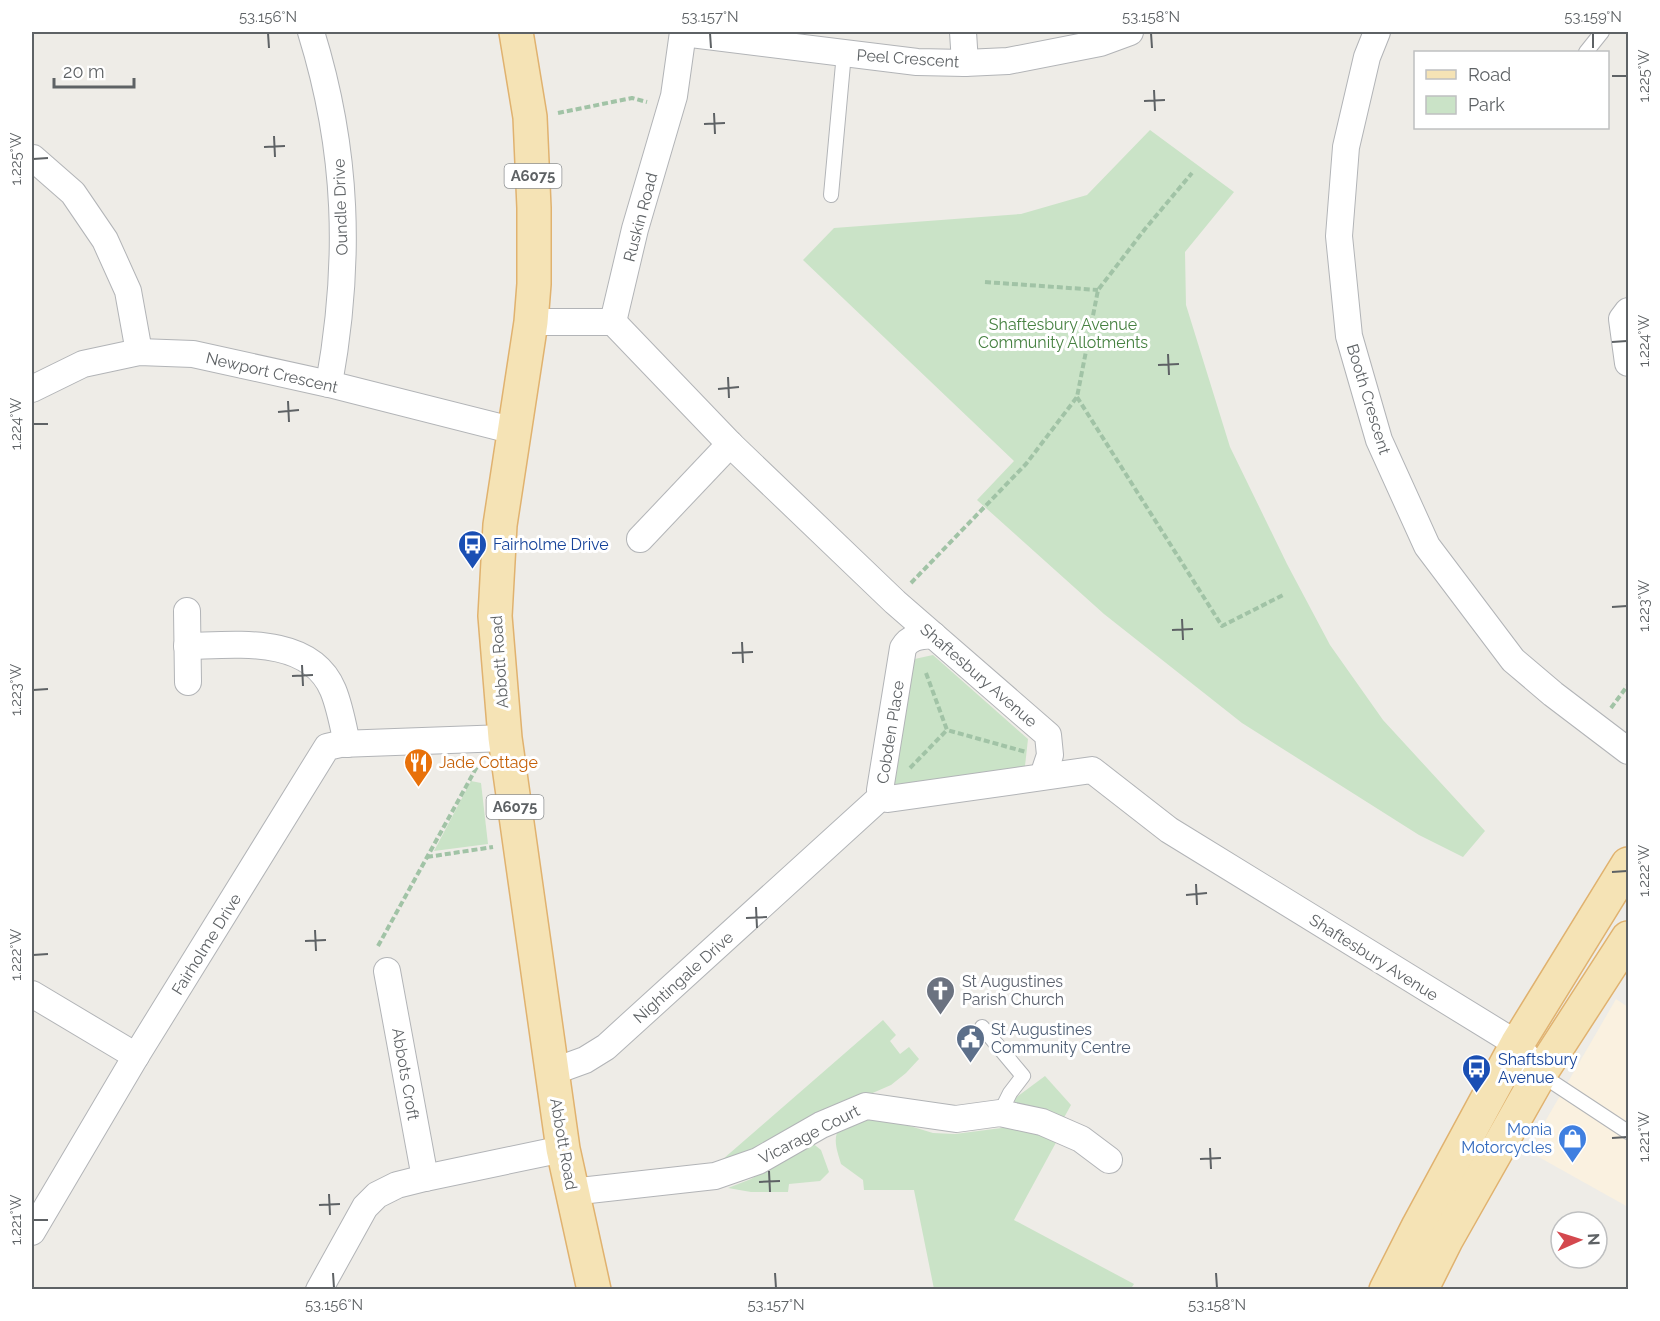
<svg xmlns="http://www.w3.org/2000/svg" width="1660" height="1321" font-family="Raleway,sans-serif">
<rect width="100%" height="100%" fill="#eeece7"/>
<polygon fill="#faf1e0" points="1616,999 1628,1007 1628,1207 1528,1151"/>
<g fill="#cae3c7">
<polygon points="1150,130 1234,192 1185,252 1186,305 1230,447 1287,564 1330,645 1383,720 1485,831 1463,857 1419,835 1242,723 1104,614 977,500 1014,461 803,260 834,228 1021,214 1087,195"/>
<polygon points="933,655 1028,739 1025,766 897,787 889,779 910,660"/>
<polygon points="471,781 481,783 488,844 434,851"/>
<polygon points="883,1020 896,1035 890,1041 900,1054 909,1047 919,1059 906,1073 891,1085 829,1112 767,1147 715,1166"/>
<polygon points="1045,1076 1071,1105 1061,1123 1015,1105 1014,1099"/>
<path d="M869,1118L890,1120L933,1133L955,1134L1017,1126L1059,1137L1014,1220L1134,1284L1130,1290L934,1289L914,1190H864L863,1180L841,1164C837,1150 832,1139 840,1126Z"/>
<polygon points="811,1142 821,1150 829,1172 820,1181 789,1184 788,1192 751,1192 728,1188 751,1179"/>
</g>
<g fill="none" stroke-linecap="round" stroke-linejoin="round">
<defs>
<g id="lane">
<polyline points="1586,52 1602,32"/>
<polyline points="831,195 844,53"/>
<polyline points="982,1027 1023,1076 1010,1093 1000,1113"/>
<polyline points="1540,1074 1628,1132"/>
</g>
<g id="street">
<path d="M311,32C348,151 351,262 329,384"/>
<polyline points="963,32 965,63"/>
<polyline points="1377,32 1367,57 1346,147 1339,236 1349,336 1379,440 1427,546 1513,660 1553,694 1628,751"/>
<polyline points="683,33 917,62 965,63 1008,61 1100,43 1130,32"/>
<polyline points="33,158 73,193 105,240 128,291 139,352"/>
<polyline points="1628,311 1622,319 1628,363"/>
<polyline points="531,322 613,322 635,229 674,96 683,32"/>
<polyline points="613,322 730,444 895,602 1048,735 1050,755 1043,776"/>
<polyline points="32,389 83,364 139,352 193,354 329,384 515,431"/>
<polyline points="640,539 730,444"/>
<polyline points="187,611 188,682"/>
<path d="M933,635C921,636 910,636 903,648L880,790L888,799L1092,770L1169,830L1517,1044L1540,1074"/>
<path d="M187,646C235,645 310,635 333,690C340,707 343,725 347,744"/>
<polyline points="387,971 425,1178"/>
<polyline points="32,994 136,1056"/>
<polyline points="552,1072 585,1060 606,1047 883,795"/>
<polyline points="571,1192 715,1176 758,1161 821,1125 866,1106 956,1119 1000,1113 1042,1122 1081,1139 1109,1160"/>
<polyline points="32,1232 136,1056 327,747 340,744 505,738"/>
<polyline points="319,1290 365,1207 377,1195 397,1185 425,1178 563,1149"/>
</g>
<g id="primary">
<polyline points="516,32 530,117 534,208 534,284 531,322 500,525 495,616 505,738 563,1149 594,1290"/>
<polyline points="1386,1290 1419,1225 1517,1044 1628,864"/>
<polyline points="1421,1290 1446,1240 1540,1074 1628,938"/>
</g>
</defs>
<use href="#lane" stroke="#b2b4b7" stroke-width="16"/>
<use href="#street" stroke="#b2b4b7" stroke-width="28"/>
<use href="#primary" stroke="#e0b26f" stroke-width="36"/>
<g stroke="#a1c3a6" stroke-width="4" stroke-dasharray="6 3" stroke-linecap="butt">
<polyline points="558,113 632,98 647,102"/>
<polyline points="985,282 1098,290"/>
<polyline points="1077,397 1222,626 1285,594"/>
<polyline points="911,583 1026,464 1077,397 1098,290 1145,229 1192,173"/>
<polyline points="926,673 947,730 1026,752"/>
<polyline points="1611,708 1628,685"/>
<polyline points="910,768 947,730"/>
<polyline points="427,857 493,847"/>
<polyline points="378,946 479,763"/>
</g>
<use href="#lane" stroke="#fff" stroke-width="14"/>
<use href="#street" stroke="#fff" stroke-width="26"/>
<use href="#primary" stroke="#f5e3b5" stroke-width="33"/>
</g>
<path fill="none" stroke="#5e6265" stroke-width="2" d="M268,33L269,48M710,33L711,48M1151,33L1152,48M1593,33V48M1612,76H1627M1154,90L1155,111M1144,101L1165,100M714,113L715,134M704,124L725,123M274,136L275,157M264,147L285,146M33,159L48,158M1612,342L1627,341M1168,354L1169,375M1158,365L1179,364M728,377L729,398M718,389L739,387M288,401L289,422M278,412L299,410M33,424H48M1612,607L1627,606M1182,619L1183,640M1172,630L1193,629M742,642L743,663M732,653L753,652M302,665L303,686M292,676L313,675M33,690L48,689M1612,872L1627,871M1196,884L1197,905M1186,895L1207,893M756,907L757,928M746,918L767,917M315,930L316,951M305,941L326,940M33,955L48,954M1612,1138L1627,1137M1210,1148L1211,1169M1200,1159L1221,1158M769,1171L770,1192M759,1182L780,1181M329,1194L330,1215M319,1205L340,1204M33,1220H48M333,1273L334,1288M775,1273L776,1288M1216,1273L1217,1288"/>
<defs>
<symbol id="bus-pin" viewBox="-11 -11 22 30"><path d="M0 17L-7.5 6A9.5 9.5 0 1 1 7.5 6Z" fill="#1a4fb4" stroke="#fff"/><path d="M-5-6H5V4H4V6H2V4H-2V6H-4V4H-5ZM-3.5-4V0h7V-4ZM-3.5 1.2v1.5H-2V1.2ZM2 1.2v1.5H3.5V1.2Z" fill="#fff"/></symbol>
<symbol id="restaurant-pin" viewBox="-11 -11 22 30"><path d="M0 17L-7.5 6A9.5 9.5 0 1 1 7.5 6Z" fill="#e8710a" stroke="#fff"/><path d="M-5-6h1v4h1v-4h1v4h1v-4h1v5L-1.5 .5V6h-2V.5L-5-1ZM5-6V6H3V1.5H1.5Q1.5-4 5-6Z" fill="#fff"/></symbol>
<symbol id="church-pin" viewBox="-11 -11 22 30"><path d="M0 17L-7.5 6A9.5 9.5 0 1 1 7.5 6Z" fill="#6b7280" stroke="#fff"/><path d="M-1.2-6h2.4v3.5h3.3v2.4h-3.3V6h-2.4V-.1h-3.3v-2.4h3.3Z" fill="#fff"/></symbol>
<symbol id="civic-pin" viewBox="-11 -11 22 30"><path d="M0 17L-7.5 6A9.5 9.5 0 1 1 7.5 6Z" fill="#5c6f8a" stroke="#fff"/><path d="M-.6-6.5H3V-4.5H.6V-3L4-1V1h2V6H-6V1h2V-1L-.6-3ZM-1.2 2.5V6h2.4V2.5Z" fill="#fff"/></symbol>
<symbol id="shop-pin" viewBox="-11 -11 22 30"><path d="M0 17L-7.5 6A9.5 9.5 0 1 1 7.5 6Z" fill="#3f7fe0" stroke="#fff"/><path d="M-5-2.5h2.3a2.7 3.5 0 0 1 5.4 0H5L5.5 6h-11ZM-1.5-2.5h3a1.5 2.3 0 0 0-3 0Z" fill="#fff"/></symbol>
</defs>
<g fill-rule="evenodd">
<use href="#bus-pin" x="456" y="528" width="33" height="45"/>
<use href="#restaurant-pin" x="402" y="746" width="33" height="45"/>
<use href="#church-pin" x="924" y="974" width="33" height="45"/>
<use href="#civic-pin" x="954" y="1022" width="33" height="45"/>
<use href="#bus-pin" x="1460" y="1052" width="33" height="45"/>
<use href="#shop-pin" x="1556" y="1122" width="33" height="45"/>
</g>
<g text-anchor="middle" stroke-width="6" stroke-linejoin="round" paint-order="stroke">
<g fill="#fff" stroke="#8e9193" stroke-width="1.5">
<rect x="504.5" y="164" width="57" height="24" rx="4.5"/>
<rect x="486.5" y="795" width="57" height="24" rx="4.5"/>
</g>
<g font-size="15" font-weight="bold" fill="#5e6265">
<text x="533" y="181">A6075</text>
<text x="515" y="812">A6075</text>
</g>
<g font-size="16" fill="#5e6265" stroke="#fff">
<text transform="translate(908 58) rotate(4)" y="6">Peel Crescent</text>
<text transform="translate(340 207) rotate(-92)" y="6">Oundle Drive</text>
<text transform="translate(640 217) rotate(-75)" y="6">Ruskin Road</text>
<text transform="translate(272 372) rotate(13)" y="6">Newport Crescent</text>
<text transform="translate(1369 399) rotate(73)" y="6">Booth Crescent</text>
<text transform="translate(499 662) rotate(-94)" y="6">Abbott Road</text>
<text transform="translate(979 675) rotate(41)" y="6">Shaftesbury Avenue</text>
<text transform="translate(890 732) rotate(-81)" y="6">Cobden Place</text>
<text transform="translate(206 944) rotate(-58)" y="6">Fairholme Drive</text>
<text transform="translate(1374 957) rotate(32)" y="6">Shaftesbury Avenue</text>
<text transform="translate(683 977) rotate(-42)" y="6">Nightingale Drive</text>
<text transform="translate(406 1074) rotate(80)" y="6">Abbots Croft</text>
<text transform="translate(809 1134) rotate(-27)" y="6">Vicarage Court</text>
<text transform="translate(564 1144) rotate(80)" y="6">Abbott Road</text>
</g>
<g font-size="16" fill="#468141" stroke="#fff">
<text x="1063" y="330">Shaftesbury Avenue<tspan x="1063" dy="18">Community Allotments</tspan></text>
</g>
<g font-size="16" fill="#164399" stroke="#fff" text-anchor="start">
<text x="493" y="550">Fairholme Drive</text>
<text x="1498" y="1065">Shaftsbury<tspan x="1498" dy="18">Avenue</tspan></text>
</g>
<g font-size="16" fill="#c56008" stroke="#fff" text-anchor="start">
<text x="439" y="768">Jade Cottage</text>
</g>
<g font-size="16" fill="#5b616d" stroke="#fff" text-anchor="start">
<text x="962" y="987">St Augustines<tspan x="962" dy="18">Parish Church</tspan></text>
</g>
<g font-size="16" fill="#4e5e75" stroke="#fff" text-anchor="start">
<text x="991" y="1035">St Augustines<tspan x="991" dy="18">Community Centre</tspan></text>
</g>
<g font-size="16" fill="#366cbe" stroke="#fff" text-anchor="end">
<text x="1552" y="1135">Monia<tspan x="1552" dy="18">Motorcycles</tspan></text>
</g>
</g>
<rect width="1660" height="1321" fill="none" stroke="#ffffff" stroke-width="66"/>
<rect x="1414" y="51" width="195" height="78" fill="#ffffff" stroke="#bfc0c1" stroke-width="1.5"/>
<rect x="1426" y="70" width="30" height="9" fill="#f5e3b5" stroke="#bfc0c1" stroke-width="1.5"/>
<text x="1468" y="81" font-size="18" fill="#5e6265">Road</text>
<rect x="1426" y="96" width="30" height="18" fill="#cae3c7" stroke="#bfc0c1" stroke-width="1.5"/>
<text x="1468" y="111" font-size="18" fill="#5e6265">Park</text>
<g transform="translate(1579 1240) rotate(87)"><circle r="28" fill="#ffffff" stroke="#bfc0c1" stroke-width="1.5"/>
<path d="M0-4.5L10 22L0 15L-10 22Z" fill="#d4484e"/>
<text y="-9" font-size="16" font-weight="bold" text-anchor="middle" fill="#5e6265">N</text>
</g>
<path d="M54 78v9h80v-9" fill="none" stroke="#5e6265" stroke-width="3"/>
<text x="63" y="78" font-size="18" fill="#5e6265" stroke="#ffffff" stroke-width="4.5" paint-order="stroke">20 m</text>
<rect x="33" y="33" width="1594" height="1255" fill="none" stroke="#5e6265" stroke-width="2"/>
<g font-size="15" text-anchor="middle" fill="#5e6265">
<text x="268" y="22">53.156°N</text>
<text x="710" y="22">53.157°N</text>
<text x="1151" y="22">53.158°N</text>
<text x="1593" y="22">53.159°N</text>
<text transform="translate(1644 76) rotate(-90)" y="5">1.225°W</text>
<text transform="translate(16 159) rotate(-90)" y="5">1.225°W</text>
<text transform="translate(1644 341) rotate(-90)" y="5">1.224°W</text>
<text transform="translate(16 424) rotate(-90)" y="5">1.224°W</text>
<text transform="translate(1644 606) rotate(-90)" y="5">1.223°W</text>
<text transform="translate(16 690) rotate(-90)" y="5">1.223°W</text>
<text transform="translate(1644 871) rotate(-90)" y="5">1.222°W</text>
<text transform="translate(16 955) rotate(-90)" y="5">1.222°W</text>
<text transform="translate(1644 1137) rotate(-90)" y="5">1.221°W</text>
<text transform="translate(16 1220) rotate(-90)" y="5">1.221°W</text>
<text x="334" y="1310">53.156°N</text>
<text x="776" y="1310">53.157°N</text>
<text x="1217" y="1310">53.158°N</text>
</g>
</svg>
